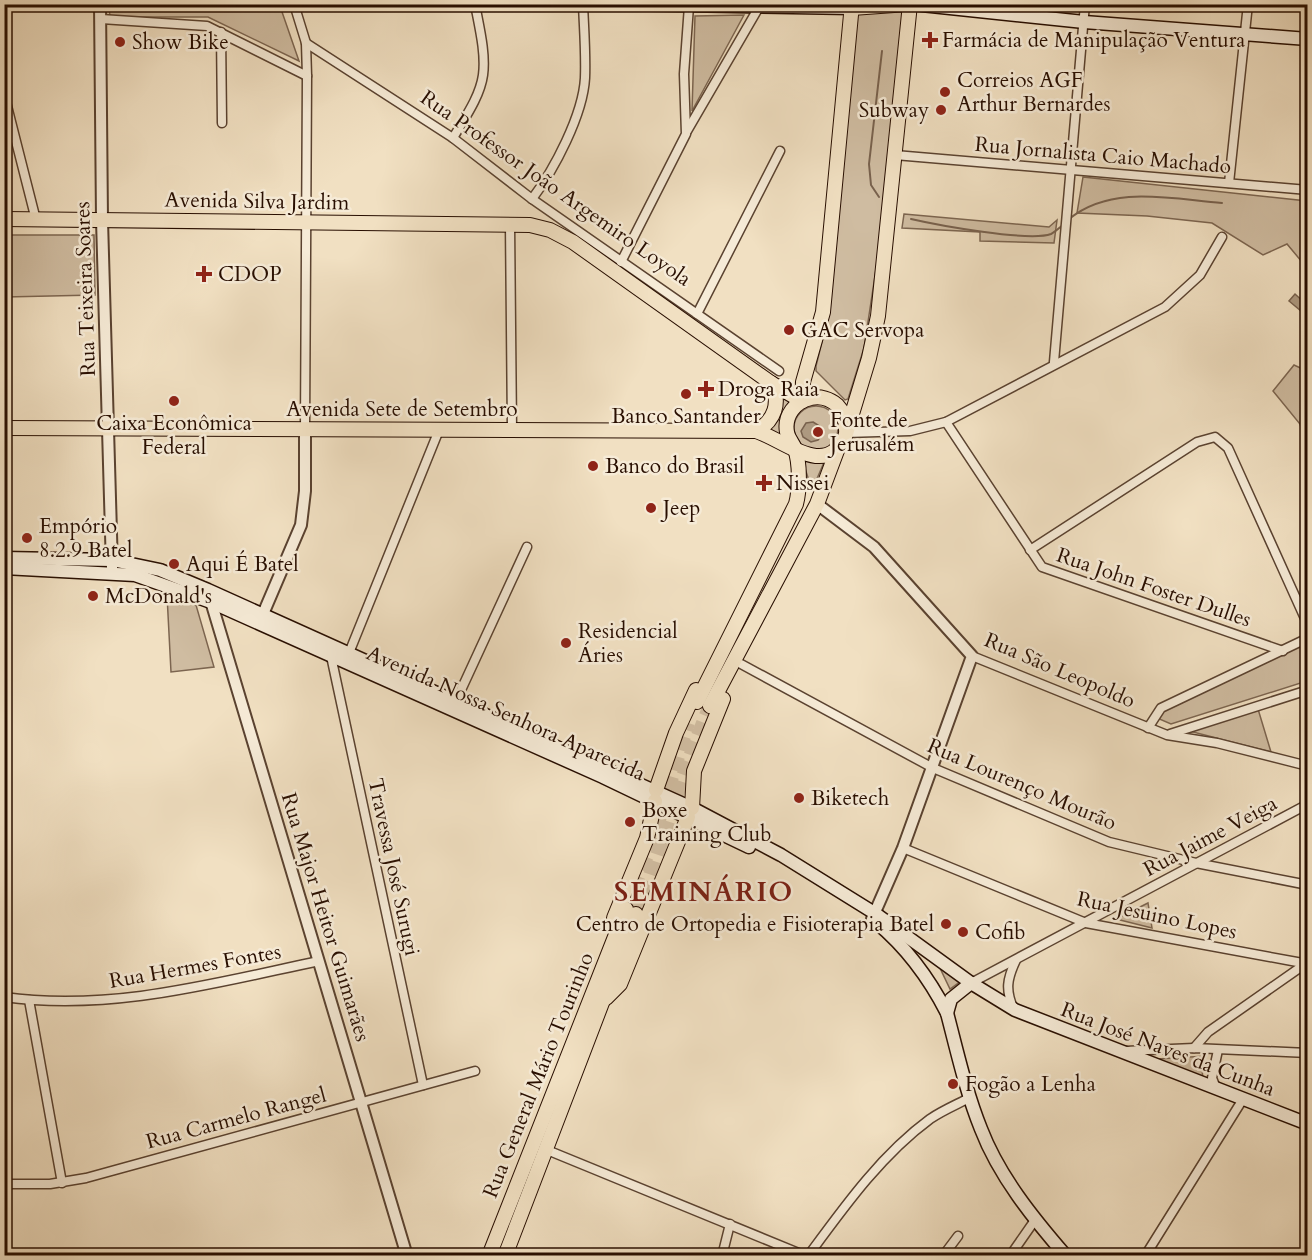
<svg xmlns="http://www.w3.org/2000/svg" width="1312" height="1260" font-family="Cardo,serif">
<rect width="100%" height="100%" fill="#f1e0c2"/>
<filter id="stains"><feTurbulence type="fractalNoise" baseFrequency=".00333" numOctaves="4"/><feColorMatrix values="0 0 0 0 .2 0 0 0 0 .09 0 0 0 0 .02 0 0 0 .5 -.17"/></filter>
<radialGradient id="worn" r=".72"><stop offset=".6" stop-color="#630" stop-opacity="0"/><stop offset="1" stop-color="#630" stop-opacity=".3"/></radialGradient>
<g fill="#cfbca1" stroke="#7c6550" stroke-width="1.5">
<polygon points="852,5 906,5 878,256 864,348 848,399 845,400 816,371 816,366 829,314"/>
<polygon points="109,7 281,9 299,61 208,17 110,17"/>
<polygon points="744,15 692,111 695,16"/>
<polygon points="1083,177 1307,201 1307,268 1287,244 1263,255 1212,223 1147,216 1077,213"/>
<polygon points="904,214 1049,227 1057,220 1054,243 980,241 980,232 902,228"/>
<polygon points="4,235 94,235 95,295 5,297"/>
<polygon points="1294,365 1307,371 1307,449 1300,424 1273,391"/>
<polygon points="778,393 790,398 782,425 783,437 768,428"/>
<circle cx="816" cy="428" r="22"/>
<polygon points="802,459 825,460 813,488 811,487"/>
<polygon points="167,595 196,605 214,667 171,672"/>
<polygon points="1307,643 1307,681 1171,724 1157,718 1162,712"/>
<polygon points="1258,709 1271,752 1189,731"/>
<polygon points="1148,903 1152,928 1116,919"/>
<polygon points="938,964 961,981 950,989"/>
<polygon points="1206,1056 1202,1067 1203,1082 1156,1059"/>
</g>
<g fill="#ad9980" stroke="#78614d" stroke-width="1.5">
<polygon points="1295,294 1307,305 1301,311 1289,301"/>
<polygon points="813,422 821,427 822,435 818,440 811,442 803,437 801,431 806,423"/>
</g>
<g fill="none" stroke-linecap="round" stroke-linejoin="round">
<g stroke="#78614d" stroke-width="2">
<polyline points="879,197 871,185 869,164 882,51"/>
<path d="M911,219C937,225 1029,242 1051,234C1055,232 1060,227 1063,225"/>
<path d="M1069,219C1112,184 1171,199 1222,203"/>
</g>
<g stroke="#d3c0a5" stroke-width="14" stroke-dasharray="14 7" stroke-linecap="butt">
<polyline points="626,909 653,840 688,723"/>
<path d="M636,914C662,845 681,774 710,706"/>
</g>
<defs>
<g id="minor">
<polyline points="294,4 306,43 307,76 305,430"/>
<polyline points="101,19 207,26 307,76"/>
<polyline points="221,32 222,123"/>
<polyline points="306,43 453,138 532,199 779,371"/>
<polyline points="4,94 36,220"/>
<polyline points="687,131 759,7"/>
<path d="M453,138C464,119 480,97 483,75C486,53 479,26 475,4"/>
<polyline points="895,155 1308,190"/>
<polyline points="1229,183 1248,4"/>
<path d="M532,199C554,170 583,115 585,78C586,54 584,29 583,4"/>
<polyline points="510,224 512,430"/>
<polyline points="621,262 686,134 684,74 689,6"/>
<polyline points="697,314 780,151"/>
<polyline points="1054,362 1085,4"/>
<polyline points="946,422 1042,567 1283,651"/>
<polyline points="846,433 910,431 946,422 1165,307 1200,275 1222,237"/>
<polyline points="1030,550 1197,442 1215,437 1228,448 1308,625"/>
<polyline points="349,653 439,430"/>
<polyline points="331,656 423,1085"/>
<polyline points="972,656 1167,735 1217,743 1308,766"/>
<polyline points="741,664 933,768 1109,842 1196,863 1308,885"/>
<polyline points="456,701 527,547"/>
<polyline points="1148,728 1161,708 1308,638"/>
<polyline points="1170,734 1308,690"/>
<polyline points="903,848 1086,923 1308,964"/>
<polyline points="971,983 1308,804"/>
<path d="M4,997C111,1012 215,983 319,961"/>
<polyline points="29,1000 62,1183"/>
<path d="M1014,1010C1005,990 1007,979 1016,960"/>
<polyline points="1194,1048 1208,1032 1308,962"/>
<polyline points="1125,1051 1194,1048 1308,1053"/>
<polyline points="1216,1088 1212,1078 1218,1050"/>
<polyline points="547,1150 806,1256"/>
<polyline points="4,1184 50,1184 86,1178 475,1071"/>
<polyline points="722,1256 730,1224"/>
<path d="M808,1256C844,1207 881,1155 930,1119C943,1110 958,1104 971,1097"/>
<polyline points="943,1256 958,1236"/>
<polyline points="1010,1256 1035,1220"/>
<polyline points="1145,1256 1243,1099"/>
</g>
<g id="tertiary">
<polyline points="100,4 102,220 112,568"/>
<polyline points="817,504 874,547 972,656 903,848 872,919"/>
<polyline points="210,598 407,1256"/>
<polyline points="260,621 301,525 305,491 305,430"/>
</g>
<g id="secondary">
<polyline points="622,4 852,8"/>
<polyline points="912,4 1084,22 1308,39"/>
<polyline points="4,558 112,560 160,570 208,590 692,808 781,855 876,914 971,983 1015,1010 1308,1124"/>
<polyline points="4,568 135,575 211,602 603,777 749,847"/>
<path d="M877,923C907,948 929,978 947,1013C957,1051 966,1092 981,1129C999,1176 1033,1218 1066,1256"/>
<polyline points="947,1013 951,999 971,983"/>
</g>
<g id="primary">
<polyline points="852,8 908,4"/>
<polyline points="4,219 530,225 550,230 573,242 771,383 802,401"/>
<polyline points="802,401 803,382 823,312 852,4"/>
<path d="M4,428L756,431C784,440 826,479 845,437L869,358L878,316L910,4"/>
<path d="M756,431C775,421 781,402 771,383"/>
<path d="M697,702L796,504C800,489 800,463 795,449C793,443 788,439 787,432C784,416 795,401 811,398C820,396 830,399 837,405C844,412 846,421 846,430"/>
<polyline points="710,706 817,504 838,448"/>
<polyline points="656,790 676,733 696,690"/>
<polyline points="692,808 694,771 723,699"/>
<polyline points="614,918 647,838 655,801"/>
<polyline points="606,998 620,984 688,817"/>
<polyline points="489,1256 626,909"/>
<polyline points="505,1256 636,914"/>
</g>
</defs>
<use href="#minor" stroke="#5a4230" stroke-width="11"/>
<use href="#tertiary" stroke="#5a4230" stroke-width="14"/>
<use href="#secondary" stroke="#280e00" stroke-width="15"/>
<use href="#primary" stroke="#280e00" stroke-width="16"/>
<use href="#minor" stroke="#f6ebd7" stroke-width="8"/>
<use href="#tertiary" stroke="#f6ebd7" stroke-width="10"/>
<use href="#secondary" stroke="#f6ebd7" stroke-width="12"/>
<use href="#primary" stroke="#f1e0c2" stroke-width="14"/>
</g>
<g fill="#8f2418" stroke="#f6ebd7" stroke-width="2">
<path d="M927 31h6v6h6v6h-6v6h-6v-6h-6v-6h6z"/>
<circle cx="120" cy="42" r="6"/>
<circle cx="945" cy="92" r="6"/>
<circle cx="941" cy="110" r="6"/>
<path d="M201 265h6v6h6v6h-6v6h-6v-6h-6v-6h6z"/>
<circle cx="789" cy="330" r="6"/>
<path d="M703 380h6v6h6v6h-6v6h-6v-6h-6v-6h6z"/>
<circle cx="686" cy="394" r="6"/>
<circle cx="174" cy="401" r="6"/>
<circle cx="818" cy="432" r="6"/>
<circle cx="593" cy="466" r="6"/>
<path d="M761 474h6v6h6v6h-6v6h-6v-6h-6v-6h6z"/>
<circle cx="651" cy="508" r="6"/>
<circle cx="27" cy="538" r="6"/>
<circle cx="174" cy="564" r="6"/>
<circle cx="93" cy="596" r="6"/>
<circle cx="566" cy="643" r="6"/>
<circle cx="799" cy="798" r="6"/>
<circle cx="630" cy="822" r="6"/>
<circle cx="946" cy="924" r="6"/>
<circle cx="963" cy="932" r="6"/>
<circle cx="953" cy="1084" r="6"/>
</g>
<g text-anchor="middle" stroke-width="5" stroke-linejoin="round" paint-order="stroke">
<g font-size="21" fill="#280e00" stroke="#f6ebd7" text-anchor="start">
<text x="942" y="47">Farmácia de Manipulação Ventura</text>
<text x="132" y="49">Show Bike</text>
<text x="957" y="87">Correios AGF<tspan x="957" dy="24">Arthur Bernardes</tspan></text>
<text x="929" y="117" text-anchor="end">Subway</text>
<text x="218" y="281">CDOP</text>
<text x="801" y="337">GAC Servopa</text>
<text x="718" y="396">Droga Raia</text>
<text x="686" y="423" text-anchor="middle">Banco Santander</text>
<text x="830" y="427">Fonte de<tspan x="830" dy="24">Jerusalém</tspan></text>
<text x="174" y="430" text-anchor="middle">Caixa Econômica<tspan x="174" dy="24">Federal</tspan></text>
<text x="605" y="473">Banco do Brasil</text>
<text x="776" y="490">Nissei</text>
<text x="663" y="515">Jeep</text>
<text x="39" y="533">Empório<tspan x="39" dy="24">8.2.9 Batel</tspan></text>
<text x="186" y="571">Aqui É Batel</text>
<text x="105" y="603">McDonald's</text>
<text x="578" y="638">Residencial<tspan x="578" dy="24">Áries</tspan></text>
<text x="811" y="805">Biketech</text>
<text x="642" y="817">Boxe<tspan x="642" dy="24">Training Club</tspan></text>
<text x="934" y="931" text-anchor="end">Centro de Ortopedia e Fisioterapia Batel</text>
<text x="975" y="939">Cofib</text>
<text x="965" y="1091">Fogão a Lenha</text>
</g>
<g font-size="21" fill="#280e00" stroke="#f6ebd7">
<text transform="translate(1103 155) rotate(5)" y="7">Rua Jornalista Caio Machado</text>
<text transform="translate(556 188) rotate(35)" y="7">Rua Professor João Argemiro Loyola</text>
<text transform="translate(257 201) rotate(1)" y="7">Avenida Silva Jardim</text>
<text transform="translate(85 289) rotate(-92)" y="7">Rua Teixeira Soares</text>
<text x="402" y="416">Avenida Sete de Setembro</text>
<text transform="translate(1154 587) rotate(19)" y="7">Rua John Foster Dulles</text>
<text transform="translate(1060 670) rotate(23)" y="7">Rua São Leopoldo</text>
<text transform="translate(506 713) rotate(24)" y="7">Avenida Nossa Senhora Aparecida</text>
<text transform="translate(1022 784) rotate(23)" y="7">Rua Lourenço Mourão</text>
<text transform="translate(1210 836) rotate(-28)" y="7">Rua Jaime Veiga</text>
<text transform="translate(394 867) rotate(78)" y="7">Travessa José Surugi</text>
<text transform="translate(1157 915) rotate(12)" y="7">Rua Jesuino Lopes</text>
<text transform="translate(326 917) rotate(73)" y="7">Rua Major Heitor Guimarães</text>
<text transform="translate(195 966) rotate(-10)" y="7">Rua Hermes Fontes</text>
<text transform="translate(1168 1049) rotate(21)" y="7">Rua José Naves da Cunha</text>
<text transform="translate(538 1075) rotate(-68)" y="7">Rua General Mário Tourinho</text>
<text transform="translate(236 1118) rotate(-15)" y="7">Rua Carmelo Rangel</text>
</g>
<g font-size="27" font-weight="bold" letter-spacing="1.5" fill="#7a1f14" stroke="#f6ebd7">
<text x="704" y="901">SEMINÁRIO</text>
</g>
</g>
<rect width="1312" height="1260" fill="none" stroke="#f1e0c2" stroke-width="24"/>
<rect x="6" y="6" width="1300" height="1248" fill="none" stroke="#280e00" stroke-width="3"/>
<rect x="12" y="12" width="1288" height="1236" fill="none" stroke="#280e00" stroke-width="1.5"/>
<rect width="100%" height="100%" filter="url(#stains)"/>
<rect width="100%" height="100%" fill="url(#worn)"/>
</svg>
